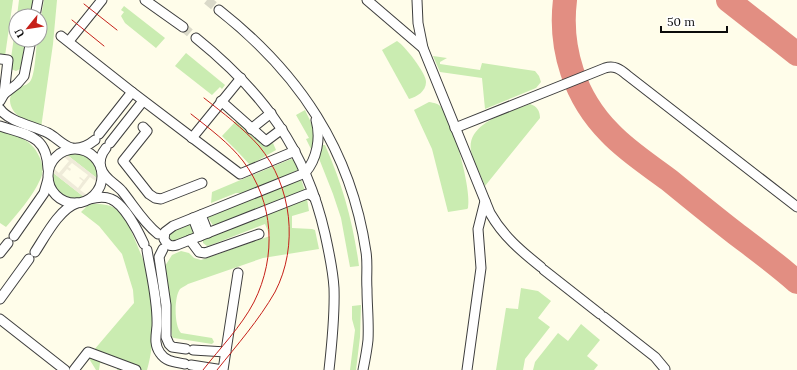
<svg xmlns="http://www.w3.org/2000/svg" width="797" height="370" font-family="Lora,serif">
<rect width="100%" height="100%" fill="#fffdea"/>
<g fill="#caecb1">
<polygon points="0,0 13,0 5,56 0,56"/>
<polygon points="19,0 33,0 30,16 17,16"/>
<path d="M44,0H57L53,44L41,128C35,125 27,122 21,118C10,111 5,96 17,88C22,85 28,86 31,80C35,73 36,50 37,40H40V23Z"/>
<polygon points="124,6 165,38 156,48 125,23 121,16 124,12 121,10"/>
<polygon points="16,23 16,40 26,40 20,69 16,71 11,69 10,65"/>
<path d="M397,41C405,46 426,73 426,82C426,91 417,97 409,99L382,50Z"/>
<polygon points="186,53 225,85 222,89 220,87 212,95 175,66"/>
<polygon points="433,56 447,58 440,62 440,64 480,70 482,63 535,71 539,76 541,82 536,88 485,109 482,78 440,72"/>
<path d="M429,102C434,103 438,103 441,107C453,121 472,190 468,208L467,209L448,212L432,149L414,110Z"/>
<path d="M530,104C537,106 540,111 540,118L485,186C481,175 474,163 471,151C466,122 510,112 530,104Z"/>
<path d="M305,110C313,126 317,134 312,151L306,139L309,138L296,115Z"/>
<polygon points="237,120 251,132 265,147 273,143 276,150 250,165 239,153 222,136"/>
<path d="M0,131C17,135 32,140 39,156C43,164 44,173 40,180C33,196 17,214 6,227L0,223Z"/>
<path d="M322,145H325C343,186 353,222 359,266L350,267L341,218L333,194L318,156Z"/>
<path d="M72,153C88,151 99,164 98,179L66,154Z"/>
<polygon points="291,159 294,160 298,170 296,171 245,193 236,193 211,203 212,192"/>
<path d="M52,172L84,197C67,202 49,192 52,172Z"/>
<polygon points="301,179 305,191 214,227 207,216"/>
<path d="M307,199L309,211L292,216V228L312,229L315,230L319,249L263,258L188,284C186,286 182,287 180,289C174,297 174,326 181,333L212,338L214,342L212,344L174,338L172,337L165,266L172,255L181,251L189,253L194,258L201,260L270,236L265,224L211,245L207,246L203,243V239Z"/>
<path d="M92,204C101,204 109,204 116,209C125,216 131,230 135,240C140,252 146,265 149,278C155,306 155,343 147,370H117L118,365L100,363L99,370H96L88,357L134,303L133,290L122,254L99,226L81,212L87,206Z"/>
<path d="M191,221L196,234L175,242C171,240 168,238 169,233Z"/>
<polygon points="521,288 538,291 551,301 538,318 550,327 525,359 523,370 496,370 506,308 518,309"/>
<polygon points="361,305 360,337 356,370 350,370 355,330 352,319 352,306"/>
<polygon points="581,324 600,340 587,356 598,365 594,370 533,370 535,362 558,333 568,341"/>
</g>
<path fill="#efebd9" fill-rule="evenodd" d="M66,154L98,179L97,182L90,177L80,190L87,195L84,197L52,172L53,168L59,173L69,161L63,156ZM72,163L88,175L84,180L80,177L79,178L83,181L78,188L62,175L67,169L70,171L71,169L68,167Z"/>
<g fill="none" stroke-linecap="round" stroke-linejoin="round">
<g stroke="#e28e82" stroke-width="24">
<path d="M565,0C559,49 575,98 610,133C627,151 649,165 669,180C691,198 713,216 735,233C756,249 778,265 797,282"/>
<polyline points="728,0 797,54"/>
</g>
<g stroke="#dad9c9" stroke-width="9" stroke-dasharray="9 4.5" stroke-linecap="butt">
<polyline points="207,0 219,10"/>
<polyline points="183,27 196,38"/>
</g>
<defs>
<g id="minor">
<polyline points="145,0 183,27"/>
<polyline points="367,0 423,48"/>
<path d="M417,0L418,23L423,48L490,213C503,236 521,251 541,267"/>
<path d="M219,10C299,73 351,150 366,252C368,264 366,277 367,289C367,305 369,323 368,340C367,350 365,360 363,370"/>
<polyline points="35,16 38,0"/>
<polyline points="61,36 132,92 240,174 295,151"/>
<path d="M196,38C263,92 306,150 325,234C329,252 333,270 334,288C335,316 332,343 329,370"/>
<polyline points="69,41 102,0"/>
<polyline points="0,59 8,60 4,94"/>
<polyline points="0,101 4,94 17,84 24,76 31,40"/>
<polyline points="221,101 266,141 282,129"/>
<path d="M0,109C9,122 34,126 48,133C56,137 63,146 72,148C80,149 89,145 95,140"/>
<path d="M0,126C27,135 47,135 48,169"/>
<polyline points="143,127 147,131 123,161 149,194 155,198 161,199 202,183"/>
<path d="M455,128L605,68C614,65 620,69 627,75L797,207"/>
<polyline points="251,129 271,113"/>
<polyline points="99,134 132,92"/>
<polyline points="192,138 241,78"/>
<polyline points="110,143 143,101"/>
<path d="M106,148C101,154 99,161 101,168C104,179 115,183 122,191C134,206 143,222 158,234"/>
<circle cx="75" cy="176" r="27"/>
<path d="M315,198L311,195L307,194L177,245C171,247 167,245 164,239L165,232L173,226L305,173C317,159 321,138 316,120"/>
<path d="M90,199C97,197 104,196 111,199C124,204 138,231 144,244"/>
<polyline points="201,215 208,233"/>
<polyline points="193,218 200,236"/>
<polyline points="14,236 44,193 48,179"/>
<polyline points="190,240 199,252 205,253 259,234"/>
<polyline points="163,249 159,257 166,305 166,337 169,344 172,347 186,349"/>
<path d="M147,250C151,275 158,301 157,326C156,336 154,345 160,353C166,362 175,362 185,364"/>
<path d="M35,252C45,237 59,209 77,203"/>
<polyline points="0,253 8,243"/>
<polyline points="544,270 600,314"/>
<polyline points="0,299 29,259"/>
<polyline points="604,317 655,357 665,369"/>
<polyline points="0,319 65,370"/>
<polyline points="193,350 226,352"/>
<polyline points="191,365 223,370 238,273"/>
<polyline points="74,370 88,352 136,370"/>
<polyline points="467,370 481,268 478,229 485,201"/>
</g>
</defs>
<use href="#minor" stroke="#3e3e3e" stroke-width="11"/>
<use href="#minor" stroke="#fff" stroke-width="9"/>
<g stroke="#c62019" stroke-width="1">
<polyline points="84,4 117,30"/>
<polyline points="72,20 104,46"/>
<path d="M204,98C223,113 243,128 259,146C292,186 299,246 275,292C259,320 237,345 217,370"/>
<path d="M191,114C210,129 229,143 243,161C274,202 277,256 254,302C241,327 220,348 203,370"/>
</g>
</g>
<g transform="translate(28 28) rotate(240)"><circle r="19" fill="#ffffff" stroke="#9d9d9d"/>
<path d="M0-3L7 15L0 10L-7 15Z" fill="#c62019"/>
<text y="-6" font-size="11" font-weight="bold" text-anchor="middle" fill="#0b0b0b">U</text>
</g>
<path d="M661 26v6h66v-6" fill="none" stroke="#0b0b0b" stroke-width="2"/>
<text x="667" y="26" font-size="12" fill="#0b0b0b" stroke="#ffffff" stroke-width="3" paint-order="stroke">50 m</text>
</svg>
